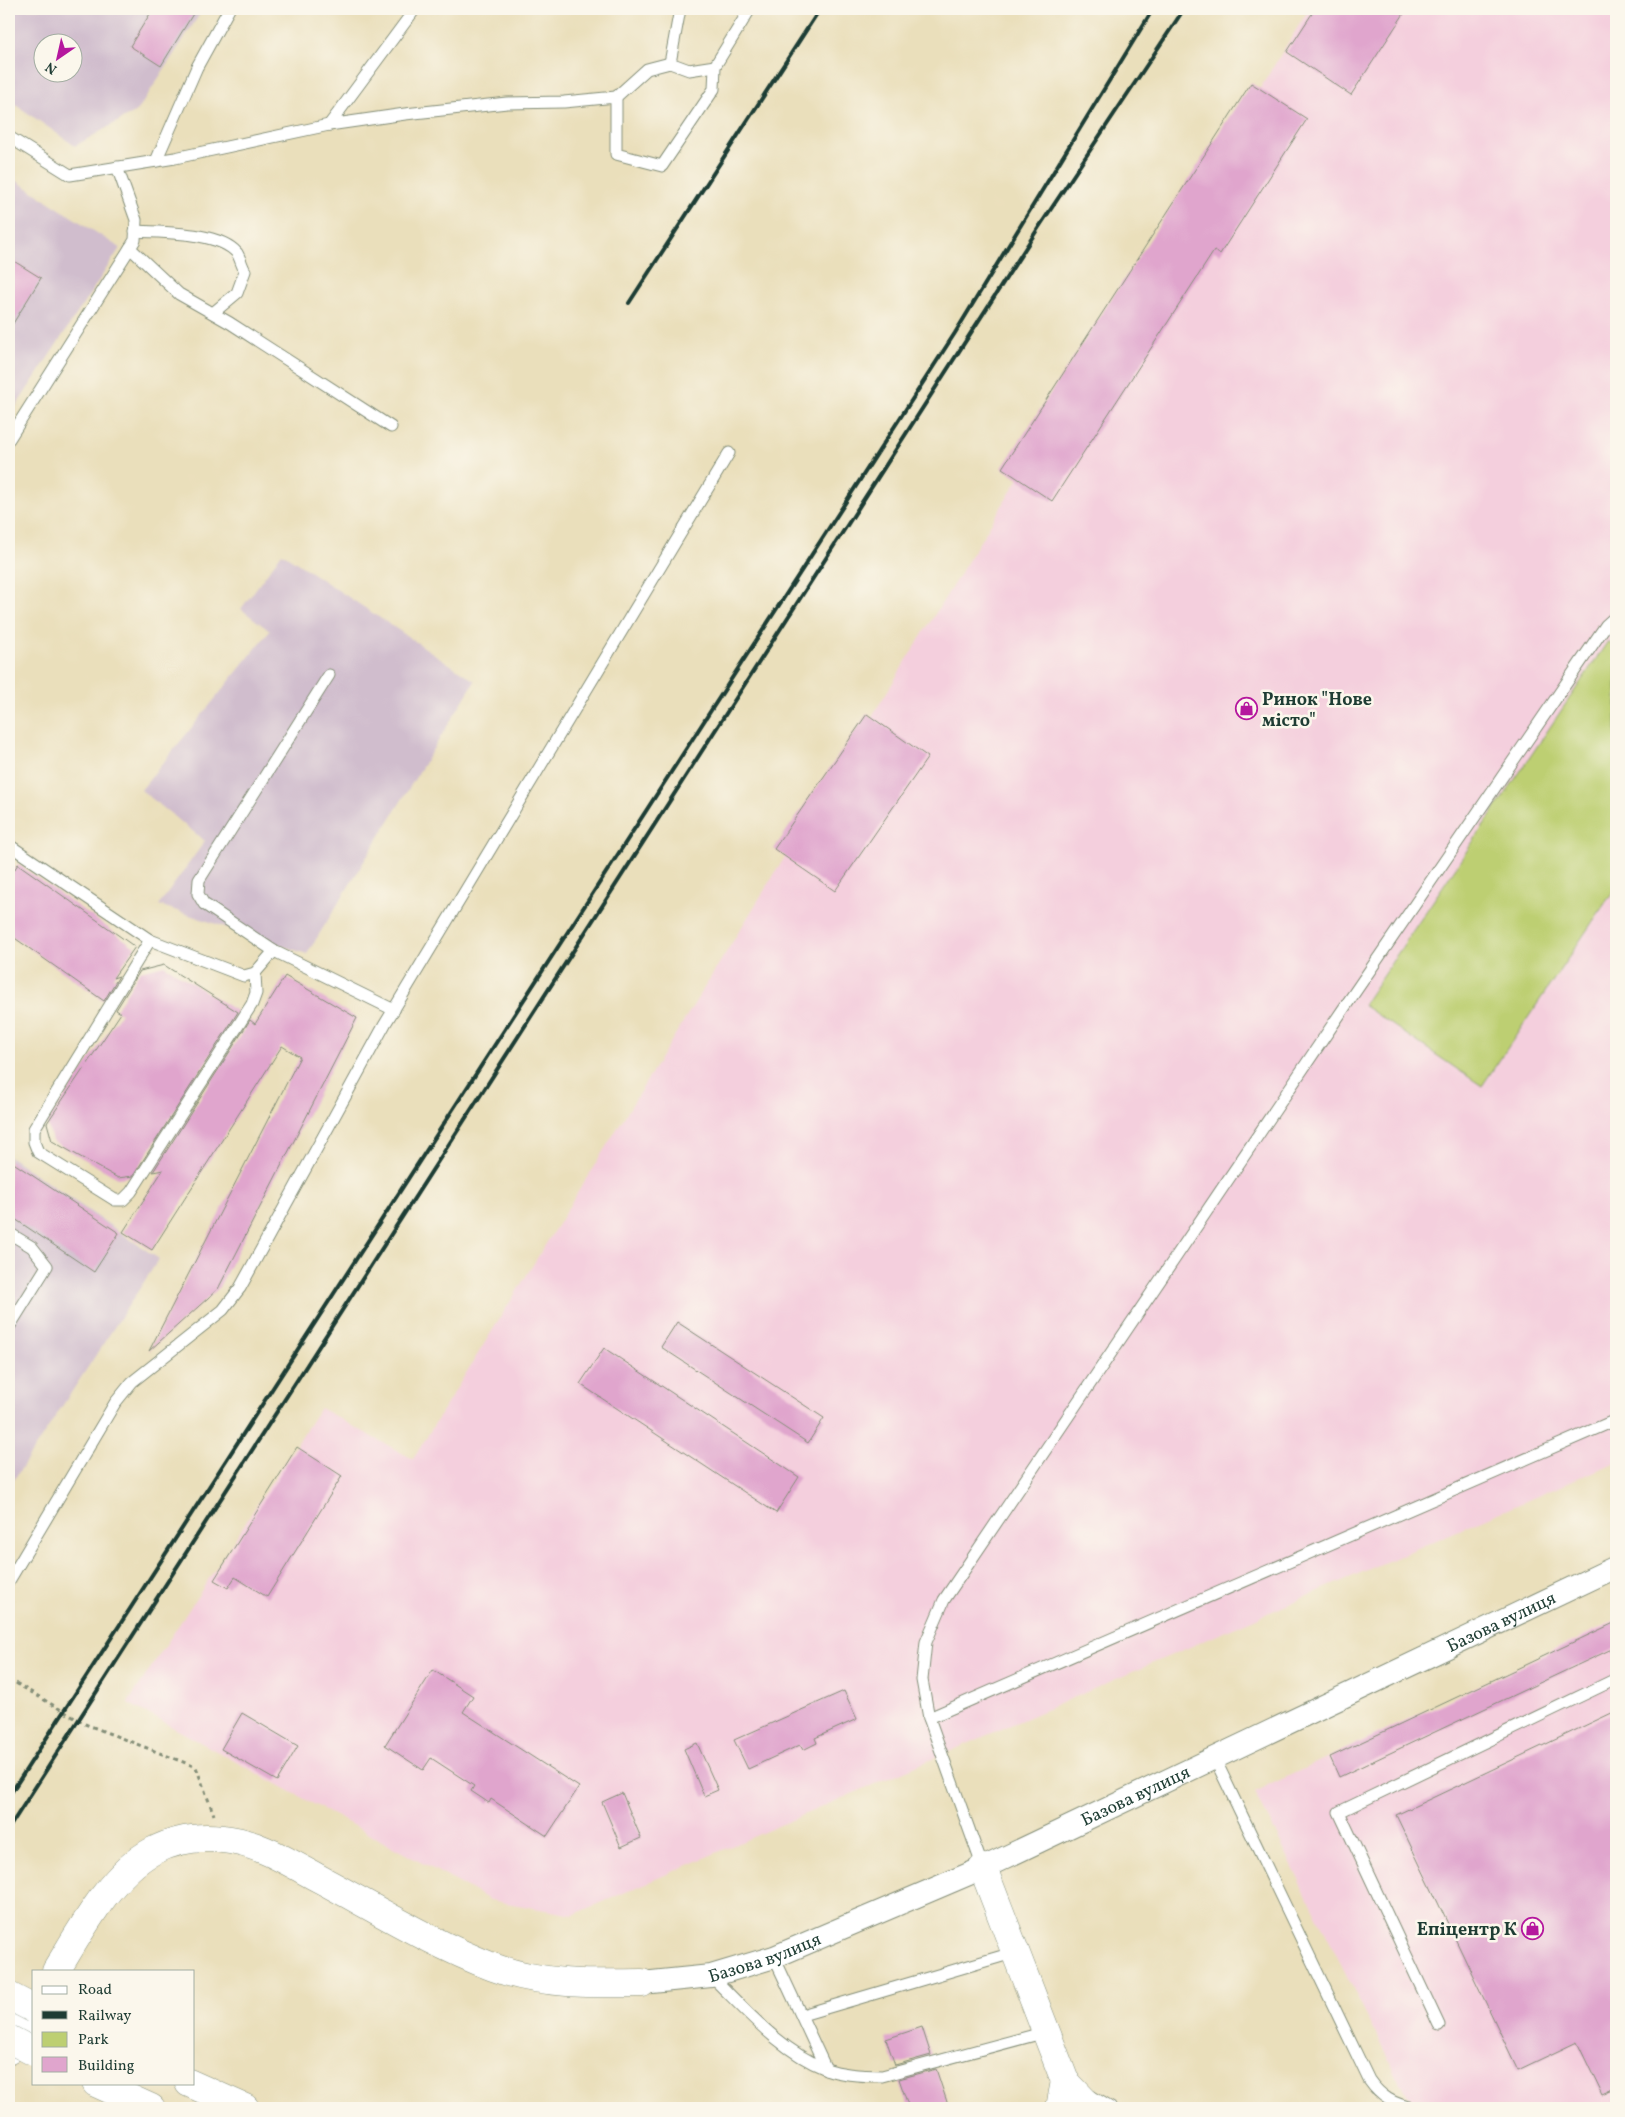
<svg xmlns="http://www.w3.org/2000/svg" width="1625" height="2117" font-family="Vollkorn,serif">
<rect width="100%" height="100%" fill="#fbf7ec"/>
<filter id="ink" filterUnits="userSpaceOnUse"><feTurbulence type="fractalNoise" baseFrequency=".02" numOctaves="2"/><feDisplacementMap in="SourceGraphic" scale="10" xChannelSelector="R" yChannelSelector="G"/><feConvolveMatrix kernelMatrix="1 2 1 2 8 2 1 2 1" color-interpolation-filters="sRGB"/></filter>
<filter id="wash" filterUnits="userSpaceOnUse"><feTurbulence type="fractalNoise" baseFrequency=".0096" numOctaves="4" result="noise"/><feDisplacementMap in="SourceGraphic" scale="20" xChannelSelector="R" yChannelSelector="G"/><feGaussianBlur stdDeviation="1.12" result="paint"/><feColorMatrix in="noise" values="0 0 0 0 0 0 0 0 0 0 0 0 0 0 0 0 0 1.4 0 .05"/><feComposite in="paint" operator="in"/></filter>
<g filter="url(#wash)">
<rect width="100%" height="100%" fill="#eadfbb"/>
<g fill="#f4cfdd">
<polygon points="1309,9 1616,9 1616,1462 573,1915 490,1900 128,1703 320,1408 413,1459"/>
<polygon points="1616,1620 1616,2108 1413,2108 1255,1792"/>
</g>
<g fill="#d0bdcd" fill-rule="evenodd">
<path d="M9,9H203L138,110L75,146L9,100ZM42,42H72V72H42Z"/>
<polygon points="9,176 120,248 9,417"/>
<polygon points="282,553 475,681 307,954 159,905 205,841 141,790 270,631 241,609"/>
<polygon points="9,1156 159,1259 9,1487"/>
</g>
<polygon fill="#bdcf72" stroke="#6e8653" points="1608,641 1616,647 1616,887 1482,1086 1363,1005"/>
<g id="blocks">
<g fill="#e0a5cd">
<polygon points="153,9 196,9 161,66 130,46"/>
<polygon points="1315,9 1407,9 1351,95 1287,52"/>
<polygon points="1251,83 1307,119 1220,254 1214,251 1052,501 1002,468"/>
<polygon points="9,258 41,278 9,330"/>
<polygon points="867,714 928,757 835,891 774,849"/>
<polygon points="18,864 135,947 113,978 119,976 104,1001 9,934 9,878"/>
<polygon points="164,965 238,1012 133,1176 118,1178 52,1141 47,1123 121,1013 116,1010 140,971"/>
<polygon points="285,976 357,1018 218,1289 149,1351 300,1057 282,1046 152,1250 123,1232 163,1170 153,1172 250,1020 255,1024"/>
<polygon points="9,1160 119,1233 94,1272 9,1215"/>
<polygon points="677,1322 824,1418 808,1443 661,1347"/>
<polygon points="604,1348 799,1477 776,1513 580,1384"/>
<polygon points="297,1447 342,1476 267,1597 235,1577 228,1588 214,1580"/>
<polygon points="1616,1622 1616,1647 1339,1777 1330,1757"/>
<polygon points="433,1670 473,1696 463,1712 579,1787 547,1836 491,1799 489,1803 471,1791 474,1786 431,1758 423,1770 385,1745"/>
<polygon points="844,1691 857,1719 815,1738 817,1743 803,1750 800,1745 748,1769 734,1740"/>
<polygon points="1616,1711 1616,2090 1603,2096 1577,2042 1518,2070 1396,1815"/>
<polygon points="242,1713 298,1746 277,1781 221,1749"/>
<polygon points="697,1743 718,1790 704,1796 684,1749"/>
<polygon points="622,1793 641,1838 621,1847 602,1802"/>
<polygon points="922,2027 931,2055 895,2065 886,2039"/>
<polygon points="936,2069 949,2108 909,2108 899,2079"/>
</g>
</g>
</g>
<g filter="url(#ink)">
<use href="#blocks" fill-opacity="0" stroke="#848e78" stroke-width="1"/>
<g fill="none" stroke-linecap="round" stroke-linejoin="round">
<defs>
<g id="lane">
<polyline points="415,9 329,125 405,114 507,103 564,102 616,97 616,154 662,166 714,89 715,66 750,9"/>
<polyline points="670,63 680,9"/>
<polyline points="616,97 647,69 670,63 689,70 715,66"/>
<polyline points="9,137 70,175 175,158 329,125"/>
<polyline points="156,161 197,67 229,9"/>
<path d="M135,231C162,233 218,231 237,253C240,258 242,266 245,271L237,293L213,313"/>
<polyline points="130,248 179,294 230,323 391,427"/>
<polyline points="9,439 135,240 136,220 117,167"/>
<polyline points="329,675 199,880 198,894 204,904 274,951 394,1010"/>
<polyline points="9,845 150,940 244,976 255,973 274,951"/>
<polyline points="150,940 34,1129 34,1142 38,1152 115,1200 123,1200 131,1192 252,1004 256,993 255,973"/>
<polyline points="9,1233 32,1247 47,1266 9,1327"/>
<polyline points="9,1581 115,1403 132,1382 223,1310 240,1288 385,1024 729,453"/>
<polyline points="929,1718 1616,1420"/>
<path d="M1214,1757L1369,2080C1381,2097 1393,2104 1413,2108"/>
<polyline points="983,1868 929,1718 922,1680 926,1642 944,1600 1342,1011 1606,625 1616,616"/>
<polyline points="774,1957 826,2069"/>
<path d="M711,1976C745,2009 780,2051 826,2069C843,2075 864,2076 882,2076L1046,2032"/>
<polyline points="802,2015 1016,1952"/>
<polyline points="1439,2025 1339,1812 1616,1679"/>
<polyline points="1091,2096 1111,2108"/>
</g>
<g id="street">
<path id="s1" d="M642,1983L711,1976L774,1957L983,1868L1616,1567"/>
</g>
<g id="primary">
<polyline points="983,1868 1065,2081 1091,2108"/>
<path d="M56,1971C80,1932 111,1873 153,1851C174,1840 199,1836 223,1839C258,1842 290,1863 320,1879C376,1909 433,1944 493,1967C541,1985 592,1984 642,1983"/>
<polyline points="9,2050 34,2008"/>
<polyline points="96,2083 151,2108"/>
<polyline points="189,2083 245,2108"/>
<polyline points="1060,2108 1065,2081"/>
</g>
</defs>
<use href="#lane" stroke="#848e78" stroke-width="13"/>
<use href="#street" stroke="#848e78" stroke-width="24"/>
<use href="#primary" stroke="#848e78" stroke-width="29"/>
<polyline stroke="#848e78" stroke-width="3" stroke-dasharray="4 4" stroke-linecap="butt" points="9,1679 85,1724 196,1767 214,1815"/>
<use href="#lane" stroke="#fff" stroke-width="11"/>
<use href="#street" stroke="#fff" stroke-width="22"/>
<use href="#primary" stroke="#fff" stroke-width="28"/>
<g stroke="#1f3d34" stroke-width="4">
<polyline points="629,303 820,9"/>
<polyline points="9,1796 955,333 1153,9"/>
<polyline points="9,1828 1039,227 1184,9"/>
</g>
<defs>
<g id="primary-bridge">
<polyline points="9,1996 34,2009"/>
<polyline points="9,2039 34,2052"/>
</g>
</defs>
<use href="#primary-bridge" stroke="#848e78" stroke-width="29" stroke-linecap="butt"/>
<use href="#primary-bridge" stroke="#fff" stroke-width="28"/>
</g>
</g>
<defs>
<symbol id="shop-ring" viewBox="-11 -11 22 22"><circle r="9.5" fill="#fbf7ec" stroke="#b5179e" stroke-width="1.5"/><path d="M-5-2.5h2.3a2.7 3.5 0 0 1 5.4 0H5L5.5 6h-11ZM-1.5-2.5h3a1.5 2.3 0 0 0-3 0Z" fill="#b5179e"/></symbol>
</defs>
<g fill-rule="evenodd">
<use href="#shop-ring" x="1234" y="696" width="25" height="25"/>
<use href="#shop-ring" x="1520" y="1916" width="25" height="25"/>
</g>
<g text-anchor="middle" stroke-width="5" stroke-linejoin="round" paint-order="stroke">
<g font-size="18" font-weight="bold" fill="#1f3d34" stroke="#fbf7ec" text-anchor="start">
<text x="1262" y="705">Ринок "Нове<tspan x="1262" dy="21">місто"</tspan></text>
<text x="1517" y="1935" text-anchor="end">Епіцентр К</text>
</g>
<g font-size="18" fill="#1f3d34" stroke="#fbf7ec">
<text dy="6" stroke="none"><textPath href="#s1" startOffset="936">Базова вулиця</textPath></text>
<text dy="6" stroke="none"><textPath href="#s1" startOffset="531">Базова вулиця</textPath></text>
<text dy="6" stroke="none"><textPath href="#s1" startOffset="126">Базова вулиця</textPath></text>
</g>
</g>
<rect width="1625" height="2117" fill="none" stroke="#fbf7ec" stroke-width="30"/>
<rect x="32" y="1970" width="162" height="115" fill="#fbf7ec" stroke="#a3ada2"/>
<rect x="42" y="1986" width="25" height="8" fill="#ffffff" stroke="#a3ada2"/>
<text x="78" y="1994" font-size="15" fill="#1f3d34">Road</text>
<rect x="42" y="2011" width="25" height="8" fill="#1f3d34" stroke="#a3ada2"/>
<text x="78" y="2020" font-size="15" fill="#1f3d34">Railway</text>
<rect x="42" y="2032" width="25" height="15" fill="#bdcf72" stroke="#a3ada2"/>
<text x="78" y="2044" font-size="15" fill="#1f3d34">Park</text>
<rect x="42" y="2057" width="25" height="15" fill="#e0a5cd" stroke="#a3ada2"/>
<text x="78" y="2070" font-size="15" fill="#1f3d34">Building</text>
<g transform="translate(58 58) rotate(214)"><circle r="24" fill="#fbf7ec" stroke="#a3ada2"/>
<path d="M0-4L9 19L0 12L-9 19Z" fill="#b5179e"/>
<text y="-8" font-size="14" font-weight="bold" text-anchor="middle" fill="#1f3d34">N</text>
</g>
</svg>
